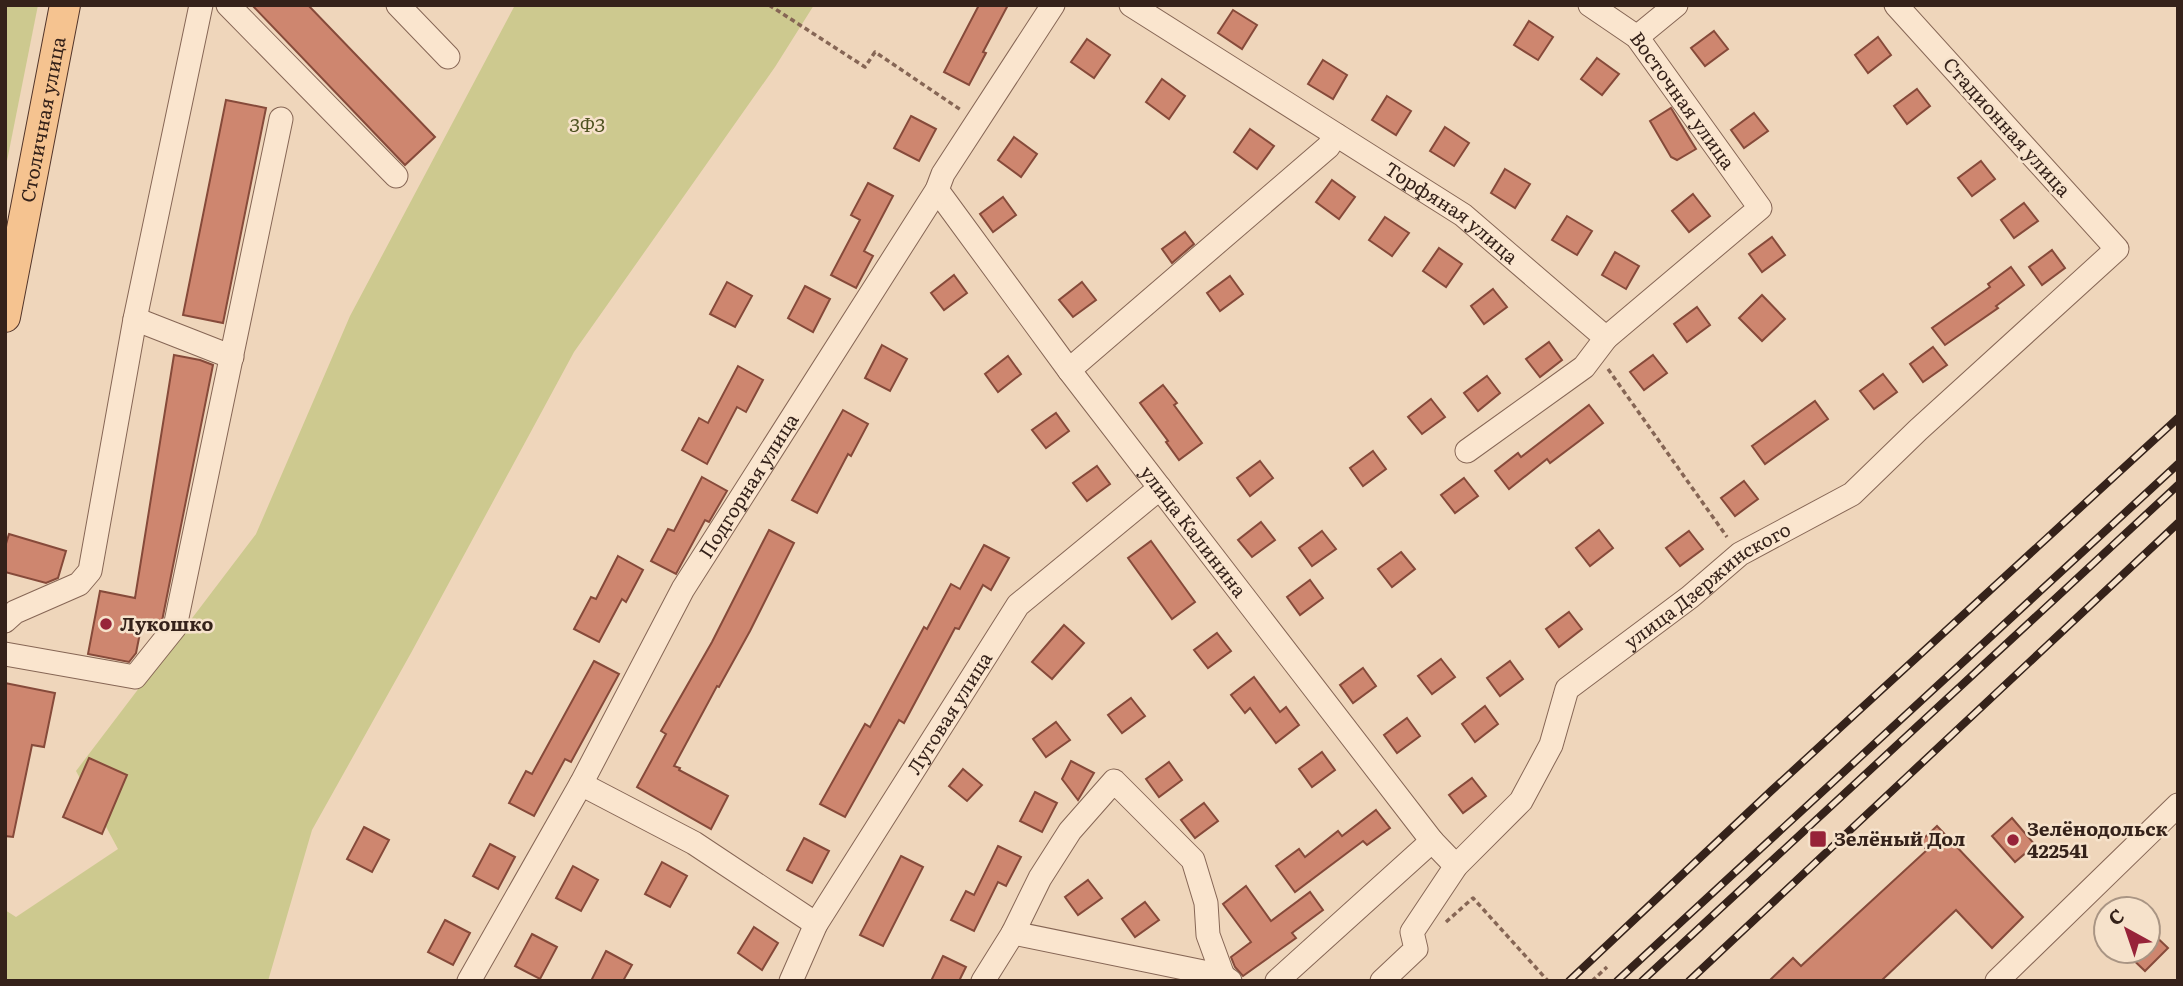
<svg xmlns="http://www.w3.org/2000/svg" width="2183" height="986" font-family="Literata,serif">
<rect width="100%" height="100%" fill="#efd6bb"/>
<g fill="#cdc98f">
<polygon points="5,5 38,5 5,171"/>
<polygon points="515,5 814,5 775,67 574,352 411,653 312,830 268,981 5,981 5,910 16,917 118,849 76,771 256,534 350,316"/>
</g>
<g fill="#ce866f" stroke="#864a3a" stroke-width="2">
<polygon points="252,5 308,5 435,137 405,165"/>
<polygon points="979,5 1008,5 983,52 986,53 969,85 944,72"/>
<polygon points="1233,10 1257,25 1242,49 1218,33"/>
<polygon points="1529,21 1553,37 1538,60 1514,45"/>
<polygon points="1714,31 1728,49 1705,66 1691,48"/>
<polygon points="1878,37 1891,55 1868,73 1855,55"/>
<polygon points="1087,39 1110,55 1094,78 1071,62"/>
<polygon points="1597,58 1619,74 1602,95 1581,79"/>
<polygon points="1323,60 1347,75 1333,99 1308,84"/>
<polygon points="1162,79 1185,96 1169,119 1146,102"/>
<polygon points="1917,89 1930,106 1907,124 1894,106"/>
<polygon points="1387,96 1411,111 1396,135 1372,120"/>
<polygon points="226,100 266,108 223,323 183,315"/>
<polygon points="1671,108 1696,149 1677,160 1671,157 1650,121"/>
<polygon points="1754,113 1768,131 1744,148 1731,130"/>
<polygon points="911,116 936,129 919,161 894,148"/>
<polygon points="1445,127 1469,143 1454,166 1430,151"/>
<polygon points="1250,129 1274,146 1257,169 1234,152"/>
<polygon points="1014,137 1037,154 1021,177 998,160"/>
<polygon points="1981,161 1995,179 1972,196 1958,178"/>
<polygon points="1505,169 1530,184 1515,208 1491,193"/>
<polygon points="1332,180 1355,197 1339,219 1316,202"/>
<polygon points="868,183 893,196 864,251 873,256 856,288 831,275 860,220 851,215"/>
<polygon points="1693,194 1710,216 1689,232 1672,211"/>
<polygon points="1003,197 1016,215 993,232 980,214"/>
<polygon points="2024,203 2038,221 2014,238 2001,220"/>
<polygon points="1567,216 1592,231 1577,255 1552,240"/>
<polygon points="1385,217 1409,233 1392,256 1369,240"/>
<polygon points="1185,232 1194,244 1172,263 1162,249"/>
<polygon points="1772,237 1785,255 1762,272 1749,254"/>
<polygon points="1439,248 1462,264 1446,287 1423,271"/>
<polygon points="2052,250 2065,268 2042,285 2029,267"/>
<polygon points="1615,252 1639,266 1626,289 1602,275"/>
<polygon points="2011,267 2024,285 1996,306 1998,308 1945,345 1932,328 1990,287 1988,284"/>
<polygon points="954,275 967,293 944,310 931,293"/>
<polygon points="1230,276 1243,294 1220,311 1207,293"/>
<polygon points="727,282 752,296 735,327 710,314"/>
<polygon points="1082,282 1096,300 1073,317 1059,300"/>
<polygon points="805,286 830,299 813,332 788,318"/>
<polygon points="1493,289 1507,307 1484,324 1471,306"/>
<polygon points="1762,295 1785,319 1762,341 1739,318"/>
<polygon points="1697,307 1710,325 1687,342 1674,324"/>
<polygon points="1549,342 1562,360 1540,377 1526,359"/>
<polygon points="882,345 907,359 890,391 865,378"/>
<polygon points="1933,347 1947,365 1923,382 1910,364"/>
<polygon points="174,355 200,360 213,365 162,621 154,630 141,628 136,653 129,662 88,654 100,591 135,598"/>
<polygon points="1653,355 1667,373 1644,390 1630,372"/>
<polygon points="1008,356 1021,374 998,392 985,374"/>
<polygon points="738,366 763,380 746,412 737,407 707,464 682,450 699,418 708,423"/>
<polygon points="1883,374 1897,392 1874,409 1860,391"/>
<polygon points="1487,376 1500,393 1478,411 1464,393"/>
<polygon points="1163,385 1177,403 1174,405 1202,443 1179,460 1166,442 1168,441 1140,403"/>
<polygon points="1431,399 1445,417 1422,434 1408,417"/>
<polygon points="1815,401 1828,419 1765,464 1752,446"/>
<polygon points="1589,405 1603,423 1550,463 1547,459 1509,489 1495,471 1518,453 1521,457"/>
<polygon points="843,410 868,424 851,456 848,454 817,513 792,500"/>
<polygon points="1056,413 1069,431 1046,448 1032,430"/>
<polygon points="1373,451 1386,469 1363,486 1350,468"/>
<polygon points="1260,461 1273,478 1250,496 1237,478"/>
<polygon points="1097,466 1110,484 1087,501 1073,483"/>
<polygon points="702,477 727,491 709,522 705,520 676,574 651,561 668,529 674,531"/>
<polygon points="1464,478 1478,496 1455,513 1441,495"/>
<polygon points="1744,481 1758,499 1735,516 1721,498"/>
<polygon points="1261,522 1275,540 1252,557 1238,540"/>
<polygon points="769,530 794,543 750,631 719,687 717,686 674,766 680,768 679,770 728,796 711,829 637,787 666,734 661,731 712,642"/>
<polygon points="1599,530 1613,548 1590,566 1576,548"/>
<polygon points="1322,531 1336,549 1312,566 1299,548"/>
<polygon points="1689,531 1703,549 1680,566 1666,548"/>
<polygon points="9,534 66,551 58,578 46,583 5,572 5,547"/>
<polygon points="1151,541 1195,602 1172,619 1128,558"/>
<polygon points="984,545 1009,558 991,590 983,585 959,629 955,628 904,723 899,720 845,817 820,804 865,724 870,727 924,627 927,629 951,584 960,589"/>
<polygon points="1401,552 1415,569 1392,587 1378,569"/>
<polygon points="618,556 643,570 626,602 622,599 599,642 574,629 591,597 596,599"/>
<polygon points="1310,580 1323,598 1300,615 1287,597"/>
<polygon points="1569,612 1582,629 1559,647 1546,629"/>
<polygon points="1064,625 1084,643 1052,679 1032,662"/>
<polygon points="1217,633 1231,651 1208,668 1194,650"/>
<polygon points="1441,659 1455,677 1432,694 1418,676"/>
<polygon points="594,661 619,674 571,762 565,759 534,816 509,803 526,771 532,774"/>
<polygon points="1510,661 1523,679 1500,696 1487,678"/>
<polygon points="1363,668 1376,686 1353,703 1340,685"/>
<polygon points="1254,677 1280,712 1286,707 1299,725 1276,743 1250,708 1245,713 1231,695"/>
<polygon points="5,683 55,693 44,747 32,745 13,837 5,836"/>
<polygon points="1131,698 1145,716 1122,733 1108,715"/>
<polygon points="1485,706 1498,724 1475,742 1462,724"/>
<polygon points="1407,718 1420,736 1397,753 1384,735"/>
<polygon points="1056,722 1070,740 1046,757 1033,739"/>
<polygon points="1322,752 1335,770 1312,787 1299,769"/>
<polygon points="89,758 127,775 102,834 63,817"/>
<polygon points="1071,761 1094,773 1078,800 1062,779"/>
<polygon points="1169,762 1182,780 1159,797 1146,779"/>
<polygon points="963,769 982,785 967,801 949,786"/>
<polygon points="1472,778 1486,796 1463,813 1449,795"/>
<polygon points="1035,792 1057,803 1042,832 1020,821"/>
<polygon points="1204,803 1218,821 1195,838 1181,820"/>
<polygon points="1376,810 1390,828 1367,845 1363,841 1295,892 1276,866 1299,849 1305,857 1338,831 1342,836"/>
<polygon points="2012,818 2035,845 2015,862 1992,836"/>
<polygon points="1937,826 2023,917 1992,948 1956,910 1881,981 1769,981 1793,958 1801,966 1853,918 1927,850 1920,842"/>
<polygon points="364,827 389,840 372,872 347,859"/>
<polygon points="804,838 829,851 812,883 787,870"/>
<polygon points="490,844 515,857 498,889 473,876"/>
<polygon points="998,846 1021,857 1006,886 998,882 974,931 951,920 966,891 974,895"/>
<polygon points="901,856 923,867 883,946 860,935"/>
<polygon points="662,862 687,876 670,907 645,894"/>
<polygon points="573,866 598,880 581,911 556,898"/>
<polygon points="1088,880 1102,898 1078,915 1065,897"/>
<polygon points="1246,886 1271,921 1310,892 1323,910 1292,933 1296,938 1243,976 1235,967 1231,957 1251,942 1223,904"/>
<polygon points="1145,902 1159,920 1135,937 1122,919"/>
<polygon points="445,920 470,933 453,965 428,952"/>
<polygon points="754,927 778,943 762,970 738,953"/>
<polygon points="2148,929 2168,948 2145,971 2124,951 2148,951"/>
<polygon points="532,934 557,947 540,979 515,966"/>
<polygon points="606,951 632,965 623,981 591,981"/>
<polygon points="943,956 966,967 959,981 931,981"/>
</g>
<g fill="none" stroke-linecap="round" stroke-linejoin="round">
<defs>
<g id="minor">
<polyline points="228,5 396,176"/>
<polyline points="398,5 448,57"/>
<path id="s1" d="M1131,5L1463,215L1606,338L1584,367L1467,451"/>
<path id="s2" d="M1590,5L1637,37L1760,208L1606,338"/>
<polyline points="1637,37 1676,5"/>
<path id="s3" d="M937,190L1069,370L1432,841L1456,866"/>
<polyline points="135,319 232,357"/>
<polyline points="1069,370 1328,147 1336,135"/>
<polyline points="5,621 15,612 79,584 90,571 135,319 201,5"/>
<polyline points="5,654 135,677 175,627 281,119"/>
<polyline points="581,784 694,843 816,924"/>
<polyline points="1013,933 1223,976 1230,981"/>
<path id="s4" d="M469,981L581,784L683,589L937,190L943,174L1053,5"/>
<path id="s5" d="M791,981L816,924L1018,605L1160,488"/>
<polyline points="983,981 1013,933 1040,878 1070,831 1114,781 1193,860 1206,903 1208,935 1223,976"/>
<polyline points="1277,981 1432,841"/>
<path id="s6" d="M1382,981L1416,949L1412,932L1456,866L1521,801L1551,745L1567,689L1690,597L1740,554L1852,494L1918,430L2117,249L1896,5"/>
<polyline points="1997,981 2178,805"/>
</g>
<g id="major">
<path id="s7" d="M5,317L65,5"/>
</g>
</defs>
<use href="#minor" stroke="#866655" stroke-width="25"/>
<use href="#major" stroke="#53352a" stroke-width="32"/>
<g stroke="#866655" stroke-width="3.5" stroke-dasharray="5 3.5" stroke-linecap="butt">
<polyline points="769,5 865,67 875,52 961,110"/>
<polyline points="1608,369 1727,537"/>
<polyline points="1446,922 1473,898 1548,981"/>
<polyline points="1592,981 1607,967"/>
</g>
<use href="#minor" stroke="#fae5ce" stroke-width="23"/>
<use href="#major" stroke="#f5c390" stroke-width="30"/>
<defs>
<g id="rail">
<polyline points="1569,981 1771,791 2178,418"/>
<polyline points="1617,981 2178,464"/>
<polyline points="1642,981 2178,485"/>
<polyline points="1689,981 2178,523"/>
</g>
</defs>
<use href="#rail" stroke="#35221a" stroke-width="8"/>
<use href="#rail" stroke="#f6e2cb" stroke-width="5" stroke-dasharray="16" stroke-linecap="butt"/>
</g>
<g fill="#972339" stroke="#f6e2cb" stroke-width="2.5">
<circle cx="106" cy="624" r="7"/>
<rect x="1809" y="830" width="18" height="18" rx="3.5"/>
<circle cx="2013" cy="840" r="7"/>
</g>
<g text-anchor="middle" stroke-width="5" stroke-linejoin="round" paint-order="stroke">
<g font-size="19" fill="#35221a" stroke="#f6e2cb">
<text dy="7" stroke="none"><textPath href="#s2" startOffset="135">Восточная улица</textPath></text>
<text dy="7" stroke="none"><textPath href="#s7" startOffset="201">Столичная улица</textPath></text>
<text transform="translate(2007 127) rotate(48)" y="7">Стадионная улица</text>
<text dy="7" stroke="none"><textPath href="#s1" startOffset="382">Торфяная улица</textPath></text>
<text dy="7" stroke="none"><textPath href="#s4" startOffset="569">Подгорная улица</textPath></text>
<text dy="7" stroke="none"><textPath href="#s3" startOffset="427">улица Калинина</textPath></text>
<text dy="7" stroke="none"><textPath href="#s6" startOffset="532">улица Дзержинского</textPath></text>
<text dy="7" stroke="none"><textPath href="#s5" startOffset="312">Луговая улица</textPath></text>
</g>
<g font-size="19" font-style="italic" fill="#4e5220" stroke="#f6e2cb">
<text x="587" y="132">ЗФЗ</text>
</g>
<g font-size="19" font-weight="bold" fill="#35221a" stroke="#f6e2cb" text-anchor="start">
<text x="120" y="631">Лукошко</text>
<text x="2027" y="836">Зелёнодольск<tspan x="2027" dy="22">422541</tspan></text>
<text x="1834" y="846">Зелёный Дол</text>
</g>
</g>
<rect width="2183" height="986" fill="none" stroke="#35221a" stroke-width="14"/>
<g transform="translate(2127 930) rotate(320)"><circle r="33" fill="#f6e2cb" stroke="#a99584" stroke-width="2"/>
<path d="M0-5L12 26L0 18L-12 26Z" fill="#972339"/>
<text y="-10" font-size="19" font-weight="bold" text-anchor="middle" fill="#35221a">С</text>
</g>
</svg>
